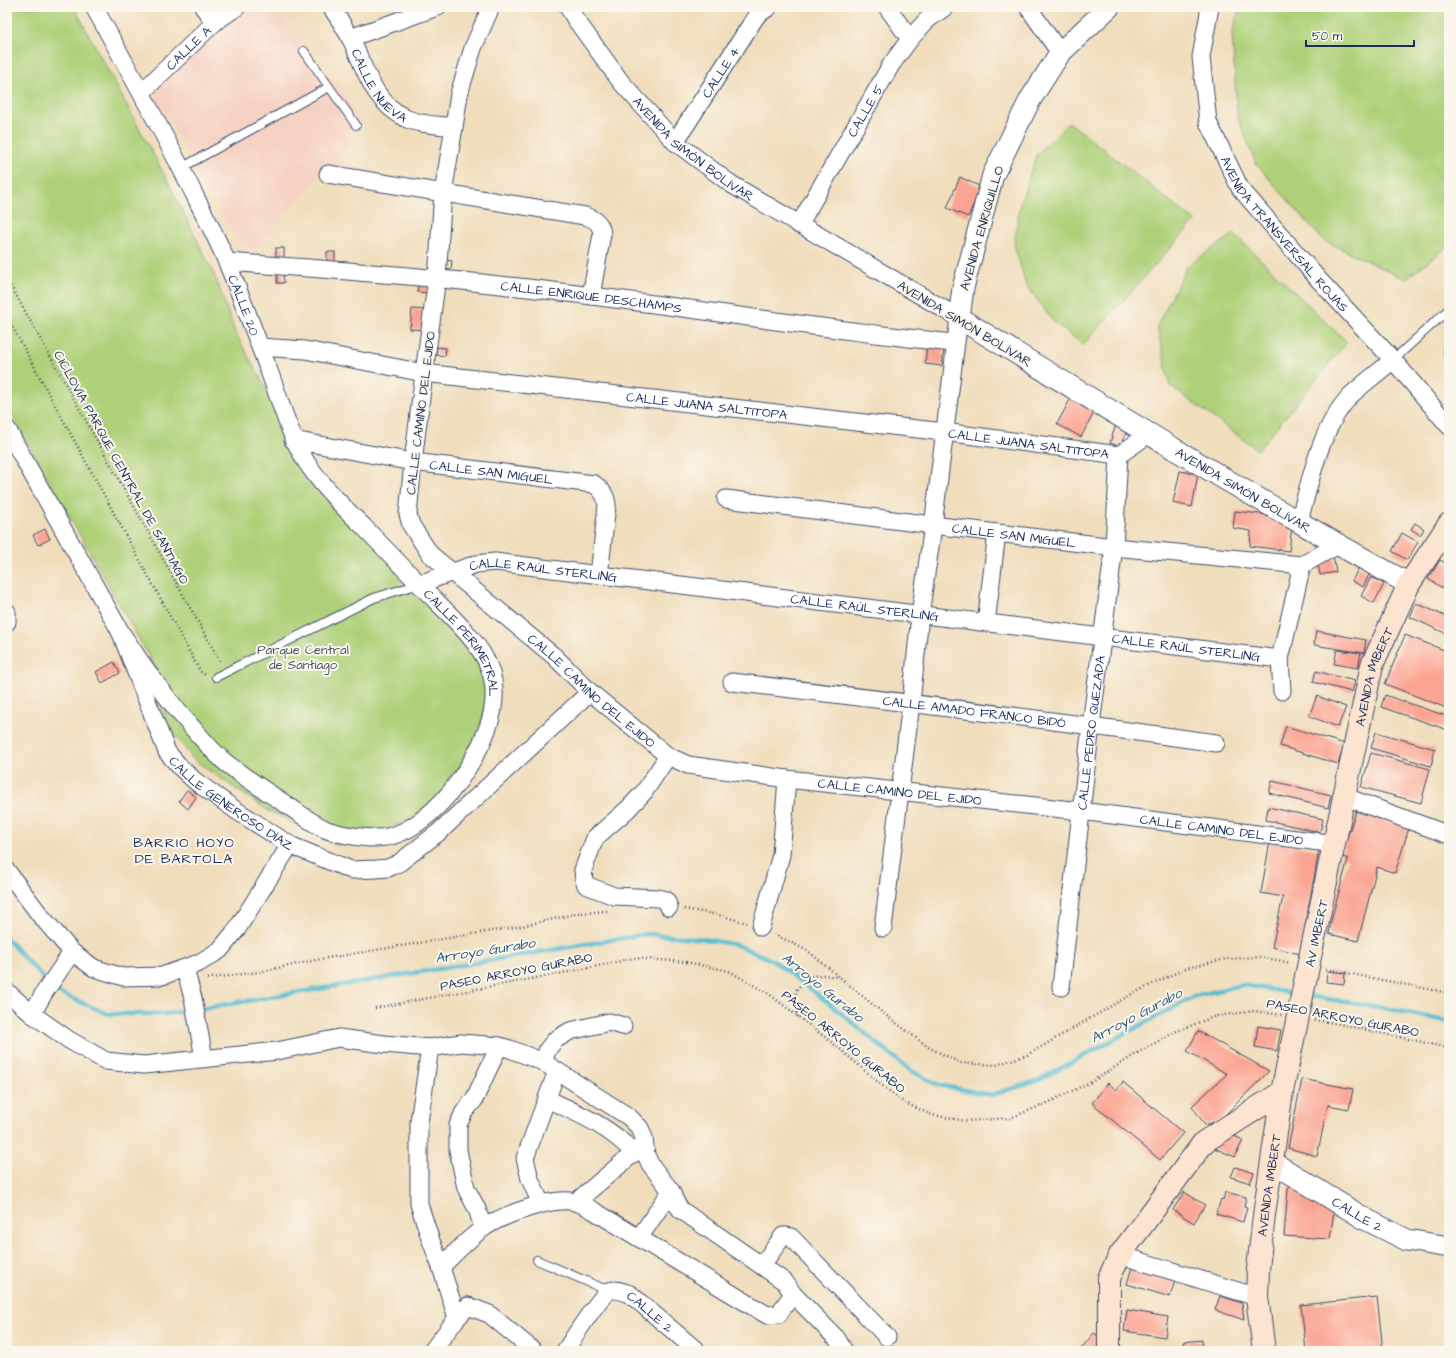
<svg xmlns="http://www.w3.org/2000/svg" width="1456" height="1358" font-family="'Architects Daughter',sans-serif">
<rect width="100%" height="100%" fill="#fbf7ec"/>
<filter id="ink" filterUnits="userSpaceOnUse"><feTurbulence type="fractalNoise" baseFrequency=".025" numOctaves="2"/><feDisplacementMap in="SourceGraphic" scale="8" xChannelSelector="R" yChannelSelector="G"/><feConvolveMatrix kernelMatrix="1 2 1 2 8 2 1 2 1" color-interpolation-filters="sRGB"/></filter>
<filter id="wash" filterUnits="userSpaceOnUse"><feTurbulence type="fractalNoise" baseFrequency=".012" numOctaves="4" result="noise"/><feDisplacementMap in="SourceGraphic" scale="16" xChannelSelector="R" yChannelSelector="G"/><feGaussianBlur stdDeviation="0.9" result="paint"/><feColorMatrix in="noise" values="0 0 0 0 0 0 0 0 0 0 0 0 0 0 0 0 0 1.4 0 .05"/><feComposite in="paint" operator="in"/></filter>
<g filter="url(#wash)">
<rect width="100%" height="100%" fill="#f0ddbb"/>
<polygon fill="#f5d2c3" points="253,7 272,7 340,87 360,121 334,167 327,167 254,250 239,241 199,176 152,88"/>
<g fill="#add078" stroke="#64806b">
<polygon points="7,7 74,7 166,178 214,274 235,332 307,463 489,666 486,703 483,717 459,782 407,821 368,837 336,845 267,810 194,760 166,723 150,658 7,407"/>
<polygon points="1240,7 1449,7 1449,246 1405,279 1323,240 1256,164 1237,115 1232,33"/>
<polygon points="1069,122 1195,221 1083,345 1053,321 1026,285 1014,244 1020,204 1037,154"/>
<polygon points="1234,234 1347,342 1258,450 1170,386 1157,326 1187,266"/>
</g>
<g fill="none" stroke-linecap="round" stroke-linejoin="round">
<g stroke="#52bbd0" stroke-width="4.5">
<polyline points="7,939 47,982"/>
<polyline points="52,987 57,992 108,1014 165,1014 192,1010"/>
<polyline points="1308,996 1385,1008 1449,1022"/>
<polyline points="199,1009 647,934 705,939 737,945 774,961 830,1004 908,1069 938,1085 991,1095 1037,1081 1195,996 1242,985 1297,994"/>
</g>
</g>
<g id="blocks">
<g fill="#fba492">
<polygon points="960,177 981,187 968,217 947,208"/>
<rect x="276" y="248" width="8" height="11"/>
<rect x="327" y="252" width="8" height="10"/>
<polygon points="443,260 452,261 451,270 442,269"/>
<polygon points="283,273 284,283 277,283 277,274"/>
<polygon points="419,281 429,282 427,293 417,292"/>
<polygon points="412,309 426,310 425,330 410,329"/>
<polygon points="927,346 944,348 942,366 925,364"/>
<polygon points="437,347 446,348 445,356 436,355"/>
<polygon points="1072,396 1096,409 1081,437 1057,424"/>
<polygon points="1117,421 1129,425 1121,447 1110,443"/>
<polygon points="1180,471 1198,474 1192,507 1173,503"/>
<polygon points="1235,511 1293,518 1289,551 1250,546 1251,531 1233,528"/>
<polygon points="1415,523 1424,529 1420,535 1411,529"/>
<polygon points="45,529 50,539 38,545 33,535"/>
<polygon points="1402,533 1418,542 1407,560 1392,551"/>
<polygon points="1333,556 1336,572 1320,575 1317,559"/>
<polygon points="1440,560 1449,565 1449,592 1428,579"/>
<polygon points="1359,567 1370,573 1363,587 1352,581"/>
<polygon points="1371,577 1384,584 1374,603 1361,596"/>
<polygon points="1416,603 1449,618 1449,635 1410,617"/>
<polygon points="1316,631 1366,640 1364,653 1314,645"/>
<polygon points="1405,635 1449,652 1449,709 1385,684"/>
<polygon points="1337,650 1361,653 1358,668 1334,664"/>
<polygon points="114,662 120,673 102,683 96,672"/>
<polygon points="1316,671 1355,681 1352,692 1313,682"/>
<polygon points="1385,695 1449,717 1448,730 1381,707"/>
<polygon points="1317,696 1346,707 1338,727 1309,716"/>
<polygon points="1286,726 1345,744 1338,764 1280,746"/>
<polygon points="1376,732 1435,749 1431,766 1371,748"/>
<polygon points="1371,753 1430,769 1421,803 1361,787"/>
<polygon points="1272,781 1331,795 1328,808 1269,793"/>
<polygon points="187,790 196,797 188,809 179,801"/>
<polygon points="1268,807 1323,819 1320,832 1266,820"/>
<polygon points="1356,811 1409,828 1395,873 1377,867 1358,941 1329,934 1332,917 1348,859 1341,856"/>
<polygon points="1270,841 1319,850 1300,954 1272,947 1283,897 1261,893"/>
<polygon points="1327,971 1345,973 1344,984 1326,982"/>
<polygon points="1258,1026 1281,1030 1277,1051 1255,1047"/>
<polygon points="1198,1031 1269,1071 1220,1120 1205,1125 1192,1106 1227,1074 1187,1051"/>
<polygon points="1302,1079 1353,1089 1349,1109 1328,1105 1317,1156 1288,1148"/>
<polygon points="1123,1082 1183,1133 1160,1160 1092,1103 1108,1083 1116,1090"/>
<polygon points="1226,1132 1243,1140 1235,1157 1212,1147"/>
<polygon points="1235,1167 1254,1173 1250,1183 1231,1177"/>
<polygon points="1291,1185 1334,1211 1330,1239 1284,1236 1288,1189"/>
<polygon points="1184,1192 1205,1205 1194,1223 1173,1210"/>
<polygon points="1225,1192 1246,1197 1244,1206 1247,1207 1243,1222 1216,1214 1221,1199 1223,1200"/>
<polygon points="1134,1260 1177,1274 1170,1297 1127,1284"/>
<polygon points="1220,1296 1242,1303 1244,1320 1215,1310"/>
<polygon points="1377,1297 1383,1351 1306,1351 1301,1305"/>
<polygon points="1127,1310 1168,1317 1165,1337 1124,1331"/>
<polygon points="1094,1333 1105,1342 1101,1351 1079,1351"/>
<polygon points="1202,1340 1203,1351 1184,1351 1183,1342"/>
</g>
</g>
</g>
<g filter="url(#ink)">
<use href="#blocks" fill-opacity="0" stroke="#3b496c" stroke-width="1"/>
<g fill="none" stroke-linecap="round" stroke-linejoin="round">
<defs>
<g id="service">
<polyline points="304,51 356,125"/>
<polyline points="181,168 329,87"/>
<polyline points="1449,348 1448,352 1449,356"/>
<polyline points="1393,360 1449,309"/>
<polyline points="216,677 374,598 419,584"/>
<polyline points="537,1260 609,1291"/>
</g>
<g id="minor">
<path id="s1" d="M94,7C129,70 164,133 196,198C207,220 219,242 228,265C244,303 258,341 272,379C282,407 290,435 305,460C321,485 342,506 363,526C388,552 413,578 439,604C455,620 481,645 489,667C503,702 486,739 467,769C450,796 420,830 387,837C371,840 342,835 327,830C313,824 299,813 287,805C266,791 245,778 225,762C215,754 206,743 197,733C168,701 143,667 120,631"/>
<polyline points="203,7 215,22"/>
<path id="s2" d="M331,7C338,17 345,28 351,39C366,70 372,100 405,118C420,125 438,125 454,127"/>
<path id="s3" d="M491,7L473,48L459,94L454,127L443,193L437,278L424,373L413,462L408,514L411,525L430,554L555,657L590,692L668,756L688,765L787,779L1081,811L1335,844"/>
<path id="s4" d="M568,7L576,20L621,82L675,142L731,184L959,318L933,526L920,615L911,703L883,928"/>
<polyline points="887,7 910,39"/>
<polyline points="1028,7 1060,53"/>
<path id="s5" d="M1210,7L1201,57L1208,122L1240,188L1319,280L1393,360L1449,426"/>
<polyline points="350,38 437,7"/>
<path id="s6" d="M142,92L215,22L237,7"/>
<path id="s7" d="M675,142L757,15L769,7"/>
<path d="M328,174L585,216C595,219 601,223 602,234L591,296"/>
<path id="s8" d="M799,225L891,65L910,39L927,20L945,7"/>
<path id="s9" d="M227,262C321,269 415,275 509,286C658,302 806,328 955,343"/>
<path id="s10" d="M260,347L305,350L424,373L944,432L1119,455L1149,434"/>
<path id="s11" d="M7,429L120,631L167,752L180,767L195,781L237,811L290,845L351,870L376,869L388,868L399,863L439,832L590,692"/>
<path id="s12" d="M293,440L413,462L594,484C602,490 606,495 607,505L599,575"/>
<path id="s13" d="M726,499L997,533L1114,547L1302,565"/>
<path d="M1299,521C1311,480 1320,427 1351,395C1364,383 1379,372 1393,360"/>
<path id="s14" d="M419,584L476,564L495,562C756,594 1018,625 1280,659"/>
<polyline points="7,612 7,622"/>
<polyline points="986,623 997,533"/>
<path id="s15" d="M732,682C894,701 1055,720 1216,743"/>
<polyline points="1282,691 1280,659 1302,565 1338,545"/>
<polyline points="668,756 644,792 628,809 595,838 583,870 584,880 586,885 591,887 614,896 658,898 666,900 669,907"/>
<polyline points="1343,796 1449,835"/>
<polyline points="7,871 40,915 72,952 94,968 123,977 162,976 199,963 220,950 237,929 290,845"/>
<polyline points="761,927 781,855 787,779"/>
<polyline points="185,969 193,998 204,1058"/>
<path id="s16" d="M1061,987L1091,725L1114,547L1119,455"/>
<path d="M7,992L32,1014L69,1040L106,1061L144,1065L277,1051L339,1038L384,1044L430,1048L461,1043L499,1046L510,1049L543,1062L629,1117L640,1128L644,1138L646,1155L650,1164L671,1191L677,1205L681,1210L785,1282L793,1294L782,1309L779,1314L767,1315L594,1211C588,1208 582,1203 575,1202C553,1196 500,1216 482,1229C467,1240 454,1254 441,1267"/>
<polyline points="32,1014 44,993 72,952"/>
<polyline points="430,1048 419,1122 419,1204 430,1238 441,1267 457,1318"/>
<polyline points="543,1062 548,1049 555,1040 570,1031 609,1022 623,1026"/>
<path d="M547,1099C579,1114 609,1126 634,1153"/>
<polyline points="576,1202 642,1146"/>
<polyline points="541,1204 530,1179 525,1158 557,1071"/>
<polyline points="483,1228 477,1209 466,1188 458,1150 458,1125 464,1112 474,1100 499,1046"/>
<polyline points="639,1238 671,1191"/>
<polyline points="1120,1255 1257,1297"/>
<polyline points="762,1265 783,1236 787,1236 791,1237 887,1337"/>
<polyline points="793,1294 837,1339 844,1351"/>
<polyline points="432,1351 457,1318 468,1306 489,1314 534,1351"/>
<path id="s17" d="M565,1351C572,1340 600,1296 609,1291C615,1288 624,1292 630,1294L697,1351"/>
</g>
<g id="tertiary">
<path id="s18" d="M1109,7L1060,53L1030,100L993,175L963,288L959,318C1107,409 1256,500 1409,584"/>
<path id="s19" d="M1272,1162L1365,1219L1407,1240L1449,1247"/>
</g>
<g id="secondary">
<path id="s20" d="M1309,962L1372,665L1409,584L1449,524"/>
<polyline points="1109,1351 1109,1278 1120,1255 1204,1142 1282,1092"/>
<path id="s21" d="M1264,1351L1257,1297L1258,1269L1264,1215L1282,1092L1297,1021"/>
</g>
</defs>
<use href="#service" stroke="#3b496c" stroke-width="10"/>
<use href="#minor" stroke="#3b496c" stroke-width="19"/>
<use href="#tertiary" stroke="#3b496c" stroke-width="23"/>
<use href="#secondary" stroke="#3b496c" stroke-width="24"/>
<g stroke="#3b496c" stroke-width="2.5" stroke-dasharray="1 3" stroke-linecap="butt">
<polyline points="7,279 221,663"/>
<polyline points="7,317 200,671 205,675"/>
<polyline points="684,909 719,915 747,923"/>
<polyline points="774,934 808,951 883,1013 928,1047 961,1063 996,1065 1027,1055 1132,994 1186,968 1226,959 1261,957 1291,963"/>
<polyline points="1326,969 1449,993"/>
<polyline points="204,979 259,972 321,959 522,926 579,913 607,911"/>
<polyline points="375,1008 579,970 634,958 686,962 729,971 769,994 839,1048 879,1083 903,1102 932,1115 966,1121 1010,1118 1043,1105 1093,1081 1139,1052 1177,1031 1216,1016 1254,1011 1282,1015"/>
<polyline points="798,1017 794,1001 797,989 810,976 823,975 838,977"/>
<polyline points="1314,1020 1335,1023 1449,1048"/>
</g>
<use href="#service" stroke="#fff" stroke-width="8"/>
<use href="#minor" stroke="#fff" stroke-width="17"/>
<use href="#tertiary" stroke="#fff" stroke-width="21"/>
<use href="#secondary" stroke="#fde4d1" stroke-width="22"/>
<defs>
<polyline id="secondary-bridge" points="1297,1021 1309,962"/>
</defs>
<use href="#secondary-bridge" stroke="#3b496c" stroke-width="24" stroke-linecap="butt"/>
<use href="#secondary-bridge" stroke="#fde4d1" stroke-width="22"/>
</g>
</g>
<g text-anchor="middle" stroke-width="4" stroke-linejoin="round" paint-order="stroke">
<g font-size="13" fill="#1b2f5e" stroke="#fbf7ec">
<text dy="5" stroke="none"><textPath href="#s6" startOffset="64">CALLE A</textPath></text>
<text dy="5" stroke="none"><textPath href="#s7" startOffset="83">CALLE 4</textPath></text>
<text dy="5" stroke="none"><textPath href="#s2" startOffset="93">CALLE NUEVA</textPath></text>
<text dy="5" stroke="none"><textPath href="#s8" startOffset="132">CALLE 5</textPath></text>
<text dy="5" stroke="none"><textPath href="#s4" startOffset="191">AVENIDA SIMÓN BOLÍVAR</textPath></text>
<text transform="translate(981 228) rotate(-74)" y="5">AVENIDA ENRIQUILLO</text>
<text dy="5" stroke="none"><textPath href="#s5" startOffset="253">AVENIDA TRANSVERSAL ROJAS</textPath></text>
<text dy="5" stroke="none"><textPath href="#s9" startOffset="366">CALLE ENRIQUE DESCHAMPS</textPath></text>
<text dy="5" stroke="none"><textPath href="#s1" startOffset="334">CALLE 20</textPath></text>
<text transform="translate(965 323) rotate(31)" y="5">AVENIDA SIMÓN BOLÍVAR</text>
<text dy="5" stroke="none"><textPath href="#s10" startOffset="451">CALLE JUANA SALTITOPA</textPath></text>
<text transform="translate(420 413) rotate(-83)" y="5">CALLE CAMINO DEL EJIDO</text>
<text dy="5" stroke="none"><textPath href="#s10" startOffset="775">CALLE JUANA SALTITOPA</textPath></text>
<text transform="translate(122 467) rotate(61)" y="5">CICLOVÍA PARQUE CENTRAL DE SANTIAGO</text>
<text dy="5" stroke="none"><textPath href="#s12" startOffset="201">CALLE SAN MIGUEL</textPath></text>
<text dy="5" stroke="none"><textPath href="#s18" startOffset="686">AVENIDA SIMÓN BOLÍVAR</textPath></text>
<text dy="5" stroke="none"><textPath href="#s13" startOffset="290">CALLE SAN MIGUEL</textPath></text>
<text dy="5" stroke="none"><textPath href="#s14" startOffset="128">CALLE RAÚL STERLING</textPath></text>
<text dy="5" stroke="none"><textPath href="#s14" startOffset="452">CALLE RAÚL STERLING</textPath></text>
<text dy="5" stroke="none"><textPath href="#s1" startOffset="744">CALLE PERIMETRAL</textPath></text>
<text dy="5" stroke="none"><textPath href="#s14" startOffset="776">CALLE RAÚL STERLING</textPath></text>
<text dy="5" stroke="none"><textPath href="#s20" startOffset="293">AVENIDA IMBERT</textPath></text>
<text dy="5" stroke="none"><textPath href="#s3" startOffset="774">CALLE CAMINO DEL EJIDO</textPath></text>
<text dy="5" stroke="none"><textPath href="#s15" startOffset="244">CALLE AMADO FRANCO BIDÓ</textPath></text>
<text dy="5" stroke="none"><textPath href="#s16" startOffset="256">CALLE PEDRO QUEZADA</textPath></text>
<text dy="5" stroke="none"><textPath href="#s3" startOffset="1110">CALLE CAMINO DEL EJIDO</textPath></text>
<text dy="5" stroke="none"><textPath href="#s11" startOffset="444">CALLE GENEROSO DÍAZ</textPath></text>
<text dy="5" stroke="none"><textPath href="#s3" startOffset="1434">CALLE CAMINO DEL EJIDO</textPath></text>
<text transform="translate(1316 933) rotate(-78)" y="5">AV IMBERT</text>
<text transform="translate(516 971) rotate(-11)" y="5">PASEO ARROYO GURABO</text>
<text transform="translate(1343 1017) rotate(11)" y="5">PASEO ARROYO GURABO</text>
<text transform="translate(844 1041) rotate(39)" y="5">PASEO ARROYO GURABO</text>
<text dy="5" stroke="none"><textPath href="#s21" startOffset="167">AVENIDA IMBERT</textPath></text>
<text dy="5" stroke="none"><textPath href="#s19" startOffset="100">CALLE 2</textPath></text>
<text dy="5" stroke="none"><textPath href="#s17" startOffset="123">CALLE 2</textPath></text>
</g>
<g font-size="13" fill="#405764" stroke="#fbf7ec">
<text x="303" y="654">Parque Central<tspan x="303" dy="15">de Santiago</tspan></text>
</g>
<g font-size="14" letter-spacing="1" fill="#1b2f5e" stroke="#fbf7ec">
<text x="184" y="847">BARRIO HOYO<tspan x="184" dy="16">DE BARTOLA</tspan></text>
</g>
<g font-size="14" font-style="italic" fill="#2c5980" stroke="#fbf7ec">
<text transform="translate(485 950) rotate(-9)" y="5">Arroyo Gurabo</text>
<text transform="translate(823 987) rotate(39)" y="5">Arroyo Gurabo</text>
<text transform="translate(1136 1015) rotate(-28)" y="5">Arroyo Gurabo</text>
</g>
</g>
<rect width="1456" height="1358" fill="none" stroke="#fbf7ec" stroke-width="24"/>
<path d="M1306 40v6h108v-6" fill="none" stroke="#1b2f5e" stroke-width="2"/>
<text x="1312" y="40" font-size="12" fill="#1b2f5e" stroke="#fbf7ec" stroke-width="3" paint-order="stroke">50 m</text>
</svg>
